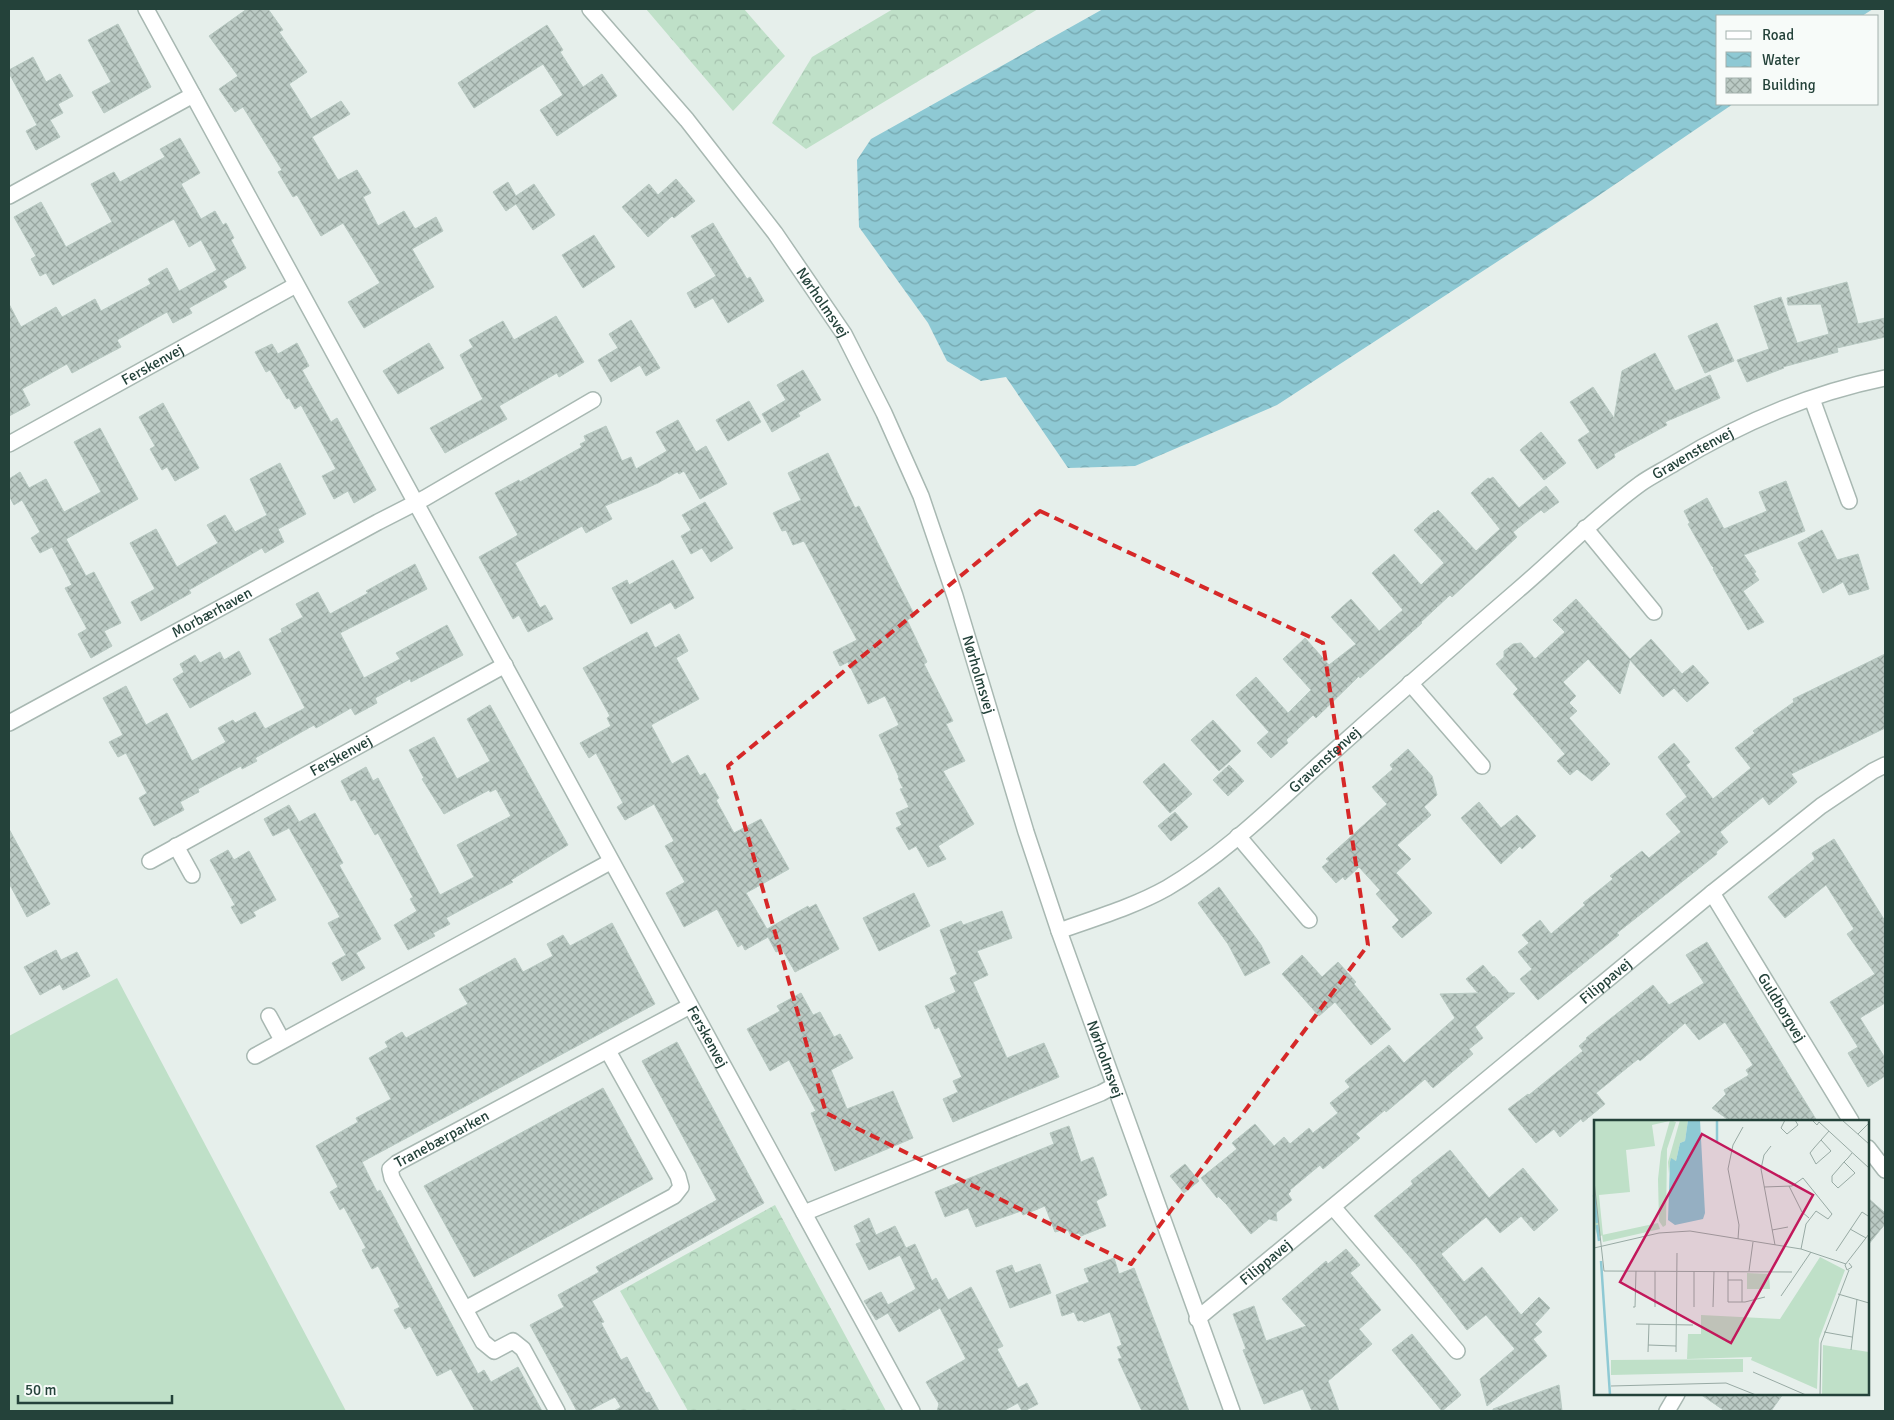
<svg xmlns="http://www.w3.org/2000/svg" width="1894" height="1420" font-family="Signika,sans-serif">
<defs>
<pattern id="forest-crowns" width="20" height="18" patternUnits="userSpaceOnUse" patternTransform="scale(1.25)"><rect width="20" height="18" fill="#bfe0c8"/><path d="M2 6a3 3 0 1 1 6 0M12 15a3 3 0 1 1 6 0" fill="none" stroke="#a4c1ad"/></pattern>
<pattern id="water-waves" width="16" height="10" patternUnits="userSpaceOnUse" patternTransform="scale(1.25)"><rect width="16" height="10" fill="#8ec9d4"/><path d="M0 5q4-4 8 0t8 0" fill="none" stroke="#74a5ad"/></pattern>
<pattern id="building-cross-hatch" width="8" height="8" patternUnits="userSpaceOnUse" patternTransform="scale(1.25)"><rect width="8" height="8" fill="#bbcac4"/><path d="M0 0l8 8M0 8l8-8" fill="none" stroke="#98a6a0"/></pattern>
</defs>
<rect width="100%" height="100%" fill="#e6efeb"/>
<g fill="url(#forest-crowns)">
<polygon points="646,9 744,9 785,56 733,111"/>
<polygon points="893,9 1038,9 806,149 772,123 812,57"/>
<polygon points="775,1205 886,1411 688,1411 620,1291"/>
</g>
<polygon fill="#bfe0c8" points="117,978 346,1411 9,1411 9,1036"/>
<polygon fill="url(#water-waves)" points="1103,9 1873,9 1862,16 1718,16 1718,104 1733,104 1592,200 1277,405 1135,466 1068,468 1006,377 981,381 947,361 928,323 859,227 857,160 871,139"/>
<g fill="url(#building-cross-hatch)" stroke="#b8c9c2">
<polygon points="247,9 268,9 283,30 279,32 307,72 289,84 311,119 341,101 350,114 312,137 338,180 357,170 371,193 363,197 378,226 404,211 415,229 436,217 443,231 412,249 434,287 364,328 348,302 380,283 343,223 321,236 297,195 293,197 278,172 282,170 243,107 235,112 219,89 238,76 209,36"/>
<polygon points="118,24 151,87 104,113 92,92 111,82 88,40"/>
<polygon points="547,25 563,50 560,52 583,87 602,74 617,96 557,136 540,110 563,95 543,64 474,108 458,83"/>
<polygon points="33,57 46,82 60,74 73,96 58,104 63,113 50,120 60,137 36,150 26,131 37,125 9,73 9,70"/>
<polygon points="180,138 200,173 181,184 201,219 215,211 223,225 226,223 234,238 231,240 246,268 223,281 227,287 189,308 192,313 173,323 167,312 117,340 121,347 72,373 67,364 22,389 30,405 9,416 9,304 21,327 56,307 62,317 95,299 101,311 151,284 148,279 167,268 179,291 217,270 201,240 189,247 174,219 53,285 46,273 40,276 31,259 36,256 14,217 41,202 66,247 112,222 91,184 114,172 120,182 165,157 160,149"/>
<polygon points="676,179 695,201 674,218 672,216 648,237 622,207 649,184 658,195"/>
<polygon points="508,182 516,196 534,184 555,215 533,230 516,204 506,211 493,192"/>
<polygon points="713,223 747,279 750,277 764,301 728,323 713,298 695,308 687,293 716,276 691,236"/>
<polygon points="594,235 615,267 583,288 562,255"/>
<polygon points="1847,282 1858,324 1885,318 1885,337 1837,348 1838,352 1783,367 1784,368 1747,382 1737,360 1769,349 1754,306 1781,297 1797,343 1829,334 1821,304 1788,305 1787,298"/>
<polygon points="556,316 584,362 559,377 557,373 499,406 507,419 445,453 430,428 483,399 460,355 473,347 469,340 503,321 514,340"/>
<polygon points="631,320 660,368 646,376 640,365 611,382 598,360 618,348 609,334"/>
<polygon points="1717,323 1734,361 1705,373 1688,336"/>
<polygon points="297,343 309,366 302,370 331,422 337,418 376,490 354,503 348,491 334,499 322,476 336,469 301,405 295,409 289,398 287,399 270,370 266,372 255,352 272,344 278,354"/>
<polygon points="429,343 444,368 398,394 383,371"/>
<polygon points="1655,353 1675,391 1710,375 1720,398 1665,422 1667,425 1614,454 1615,457 1597,469 1578,440 1590,432 1570,402 1593,387 1614,418 1622,371"/>
<polygon points="803,370 821,400 798,413 800,416 772,432 762,414 786,400 777,385"/>
<polygon points="749,401 761,422 728,441 716,420"/>
<polygon points="163,403 199,468 175,481 167,467 162,470 150,449 155,446 139,417"/>
<polygon points="678,420 696,452 706,446 727,484 700,499 684,471 679,474 677,472 658,483 605,506 612,519 586,533 582,526 515,563 540,608 545,605 553,619 528,632 519,615 513,619 479,557 518,535 495,493 519,480 520,482 582,447 580,444 586,441 584,436 606,426 622,461 631,457 636,469 667,451 656,432"/>
<polygon points="100,428 138,499 66,539 86,576 94,572 121,623 104,631 112,646 91,658 78,634 87,629 65,588 72,585 52,547 40,553 31,538 40,532 22,500 14,505 9,496 9,479 20,472 29,488 46,479 64,512 101,492 74,442"/>
<polygon points="1541,432 1566,463 1544,480 1520,450"/>
<polygon points="828,453 855,508 859,506 915,616 907,620 927,662 924,664 953,721 946,724 965,761 943,771 974,824 938,846 946,859 928,867 916,846 909,850 896,828 902,825 896,813 909,807 900,789 903,788 898,778 899,777 879,735 899,725 885,696 868,704 848,662 840,666 833,652 857,640 804,541 793,545 786,530 782,531 773,513 801,500 788,473"/>
<polygon points="280,463 306,514 278,529 284,542 265,553 262,548 189,590 191,593 141,621 131,602 155,589 130,543 156,529 177,567 218,543 207,525 225,515 235,532 267,515 250,479"/>
<polygon points="1493,477 1519,508 1546,486 1559,502 1544,513 1541,510 1513,532 1517,537 1452,597 1450,595 1421,622 1422,623 1360,678 1359,676 1316,718 1313,715 1286,740 1288,743 1271,758 1257,743 1269,732 1236,695 1256,677 1288,713 1311,690 1283,659 1305,638 1329,665 1356,644 1331,617 1351,599 1379,631 1403,610 1372,573 1394,554 1421,585 1444,563 1414,530 1434,512 1435,513 1438,510 1476,551 1500,529 1471,493 1488,478 1490,479"/>
<polygon points="1786,481 1805,531 1744,555 1756,572 1754,573 1759,580 1743,591 1764,622 1748,630 1713,569 1714,568 1712,566 1688,524 1690,523 1684,511 1707,498 1724,529 1767,511 1759,492"/>
<polygon points="705,502 733,548 711,562 702,548 691,554 681,536 691,530 682,515"/>
<polygon points="1822,530 1837,560 1858,554 1869,589 1849,595 1843,582 1823,593 1798,543"/>
<polygon points="673,560 694,598 675,609 671,602 631,624 612,588 627,580 629,585"/>
<polygon points="415,564 427,589 340,633 364,678 400,659 396,653 447,625 463,655 411,682 410,679 375,698 377,703 355,715 351,708 316,728 314,725 255,758 257,761 242,769 241,766 198,789 199,792 180,802 184,810 154,826 139,798 147,793 126,753 118,757 109,742 123,735 103,698 126,686 146,725 167,713 192,761 226,742 218,728 233,720 235,723 255,712 265,729 305,708 269,639 282,632 281,629 303,617 296,604 318,592 330,614 368,593 366,591"/>
<polygon points="1576,599 1630,659 1651,639 1682,674 1693,665 1709,683 1687,702 1674,688 1663,697 1630,660 1620,694 1588,659 1563,682 1576,696 1569,703 1577,711 1569,718 1610,764 1592,781 1577,769 1570,775 1557,761 1565,754 1513,694 1518,689 1496,664 1504,657 1504,651 1513,644 1521,643 1535,659 1565,632 1553,620"/>
<polygon points="647,632 655,648 679,634 688,651 676,658 699,699 651,725 672,764 688,755 700,776 705,773 719,798 716,800 734,833 761,819 789,869 746,893 767,929 808,906 809,908 816,904 839,949 795,972 782,949 776,952 768,937 745,950 742,944 738,947 717,909 684,927 666,893 685,882 665,846 674,841 654,804 625,820 617,807 623,803 596,753 589,758 580,743 611,726 607,718 610,716 583,668"/>
<polygon points="239,651 251,674 190,708 173,679 184,672 180,664 195,655 200,663 220,652 224,660"/>
<polygon points="1885,654 1885,728 1791,774 1797,782 1769,805 1763,797 1720,832 1728,842 1716,852 1717,854 1617,933 1619,935 1538,1000 1520,979 1532,969 1518,952 1529,943 1522,935 1540,920 1551,934 1585,905 1583,903 1613,879 1610,876 1642,851 1649,858 1681,832 1666,814 1687,797 1658,757 1674,743 1690,762 1686,765 1713,799 1751,768 1735,748 1755,733 1753,731 1794,702 1793,699"/>
<polygon points="490,705 568,845 511,880 513,882 446,918 450,924 433,933 435,936 408,950 394,925 417,911 410,899 413,897 378,833 375,835 355,799 351,801 341,781 366,767 373,781 378,778 440,895 474,877 457,845 511,816 496,789 490,792 489,790 444,814 422,779 424,778 409,750 434,737 457,779 490,761 467,719"/>
<polygon points="1213,720 1241,751 1219,771 1191,740"/>
<polygon points="1408,749 1432,776 1437,795 1424,807 1431,815 1397,845 1411,859 1396,873 1432,913 1402,938 1392,927 1399,920 1376,894 1380,890 1359,867 1345,880 1343,877 1336,883 1322,867 1329,861 1326,859 1387,804 1372,787 1393,769 1390,765"/>
<polygon points="1164,763 1192,794 1170,813 1143,782"/>
<polygon points="1229,765 1244,781 1228,796 1213,780"/>
<polygon points="1479,802 1501,828 1517,815 1536,836 1522,849 1520,846 1501,864 1461,818"/>
<polygon points="289,805 299,822 315,813 343,863 339,865 381,939 356,953 365,968 342,981 332,963 346,955 328,923 340,917 289,828 273,836 264,819"/>
<polygon points="1175,812 1188,827 1171,841 1158,826"/>
<polygon points="9,829 50,904 27,917 9,883"/>
<polygon points="1834,839 1885,921 1885,1003 1860,1018 1885,1058 1885,1076 1868,1087 1848,1053 1858,1047 1830,1002 1875,974 1847,934 1854,929 1826,885 1785,918 1768,897 1815,859 1812,853"/>
<polygon points="228,850 234,860 249,851 276,900 253,912 256,916 241,924 231,907 235,905 210,860"/>
<polygon points="1219,887 1261,945 1270,963 1245,976 1228,944 1198,903"/>
<polygon points="914,893 930,926 879,951 863,918"/>
<polygon points="1002,911 1012,938 977,951 988,975 973,982 1007,1058 1044,1043 1059,1077 953,1122 943,1099 958,1092 953,1081 962,1077 939,1027 935,1029 925,1006 956,992 950,978 957,974 940,930 961,921 963,925"/>
<polygon points="612,923 655,1004 362,1162 377,1192 380,1190 478,1374 484,1370 491,1382 518,1367 542,1411 475,1411 451,1369 437,1376 410,1326 405,1329 394,1310 400,1307 378,1266 372,1269 362,1250 366,1248 344,1207 340,1210 330,1192 338,1187 316,1146 358,1122 356,1118 391,1099 369,1058 388,1047 385,1042 402,1032 406,1038 468,1004 459,989 515,958 523,972 553,956 547,944 563,935 570,946"/>
<polygon points="1707,942 1817,1121 1730,1121 1712,1108 1726,1094 1724,1090 1749,1075 1746,1070 1753,1065 1725,1022 1699,1040 1685,1023 1640,1061 1638,1059 1596,1093 1605,1104 1583,1122 1581,1119 1560,1137 1554,1129 1536,1143 1508,1109 1528,1094 1529,1095 1583,1051 1579,1046 1587,1039 1586,1038 1653,985 1669,1005 1704,983 1686,955"/>
<polygon points="56,950 61,960 77,952 90,976 63,990 60,984 40,995 24,967"/>
<polygon points="1302,955 1322,977 1338,962 1356,982 1354,984 1391,1029 1371,1045 1335,1002 1319,1016 1282,974"/>
<polygon points="1483,965 1493,977 1494,976 1509,993 1515,993 1475,1027 1483,1038 1469,1049 1473,1054 1433,1088 1425,1079 1386,1112 1385,1110 1356,1134 1360,1138 1323,1169 1320,1165 1290,1190 1291,1191 1288,1194 1292,1200 1276,1213 1277,1221 1269,1219 1251,1234 1227,1205 1218,1196 1217,1198 1201,1178 1237,1149 1232,1143 1255,1124 1274,1146 1284,1137 1290,1144 1309,1128 1313,1133 1338,1113 1330,1103 1350,1087 1345,1081 1389,1045 1404,1063 1455,1018 1440,994 1478,993 1466,979"/>
<polygon points="801,993 813,1015 820,1012 834,1037 840,1034 853,1058 831,1070 847,1109 893,1091 913,1138 835,1171 811,1113 816,1111 789,1060 770,1071 747,1029 780,1011 777,1006"/>
<polygon points="677,1042 764,1203 592,1301 604,1322 601,1323 621,1360 627,1357 646,1393 649,1392 659,1411 614,1411 621,1407 615,1397 588,1411 577,1411 530,1325 564,1307 558,1295 599,1272 596,1267 717,1200 642,1061"/>
<polygon points="603,1088 653,1179 474,1277 424,1186"/>
<polygon points="1069,1126 1081,1162 1093,1157 1107,1195 1096,1201 1106,1226 1081,1236 1079,1233 1071,1236 1068,1230 1063,1232 1062,1230 1055,1232 1045,1206 1023,1215 1021,1211 976,1227 968,1208 945,1217 935,1192 1054,1144 1050,1133"/>
<polygon points="1450,1150 1489,1198 1523,1168 1558,1210 1534,1231 1521,1216 1500,1233 1486,1217 1441,1254 1464,1282 1482,1267 1521,1315 1539,1297 1550,1308 1535,1324 1542,1332 1533,1339 1547,1356 1487,1406 1480,1379 1515,1349 1486,1315 1467,1330 1415,1263 1374,1216 1413,1184 1411,1181"/>
<polygon points="1185,1164 1199,1181 1184,1193 1170,1176"/>
<polygon points="1868,1198 1885,1213 1885,1224 1868,1245"/>
<polygon points="869,1218 876,1235 895,1226 906,1248 915,1244 932,1281 936,1278 948,1300 971,1287 1003,1346 997,1349 1018,1388 1027,1383 1038,1404 1024,1411 1022,1411 1018,1403 1003,1411 937,1411 939,1404 926,1382 966,1359 940,1308 899,1332 888,1313 876,1320 864,1301 881,1292 888,1305 916,1289 900,1255 869,1270 856,1244 861,1242 854,1226"/>
<polygon points="1346,1249 1360,1265 1350,1273 1381,1310 1359,1329 1372,1344 1328,1381 1339,1411 1312,1411 1303,1389 1264,1404 1243,1350 1246,1349 1233,1314 1254,1306 1266,1341 1306,1326 1282,1299 1326,1261 1328,1264"/>
<polygon points="1114,1258 1119,1274 1134,1268 1189,1411 1142,1411 1118,1359 1122,1358 1117,1347 1122,1345 1110,1312 1084,1322 1082,1320 1078,1321 1074,1312 1062,1316 1056,1295 1089,1282 1084,1269"/>
<polygon points="1040,1264 1051,1293 1010,1308 996,1271 1012,1265 1015,1273"/>
<polygon points="1412,1334 1461,1395 1442,1411 1392,1350"/>
<polygon points="1559,1385 1562,1411 1493,1411 1493,1409"/>
<polygon points="1700,1394 1783,1394 1771,1411 1725,1411"/>
</g>
<g fill="none" stroke-linecap="round" stroke-linejoin="round">
<defs>
<g id="minor">
<path id="s1" d="M146,9L912,1411"/>
<polyline points="9,196 193,95"/>
<polyline points="1812,399 1849,501"/>
<path id="s2" d="M9,444L296,285"/>
<polyline points="1585,528 1654,612"/>
<polyline points="1410,683 1482,766"/>
<path id="s3" d="M9,723L378,522L425,498L593,400"/>
<polyline points="1238,836 1309,920"/>
<polyline points="176,846 192,875"/>
<path id="s4" d="M150,861L505,665"/>
<path id="s5" d="M1712,893L1851,1121"/>
<path id="s6" d="M1059,931C1095,918 1133,907 1167,888C1225,854 1274,805 1324,760C1388,703 1453,646 1518,590C1559,555 1596,516 1640,484C1651,476 1664,470 1675,463C1739,424 1811,393 1885,378"/>
<polyline points="269,1016 282,1040"/>
<polyline points="255,1056 610,862"/>
<polyline points="1868,1148 1885,1170"/>
<polyline points="1333,1207 1457,1351"/>
<polyline points="804,1213 1101,1093 1114,1086"/>
<polyline points="465,1309 674,1196 681,1187 678,1176 608,1051"/>
<path id="s7" d="M1197,1319L1712,893L1821,806L1873,771L1885,765"/>
<path id="s8" d="M557,1411L523,1349L513,1341L494,1351L483,1342L392,1178L390,1169L397,1163L690,1006"/>
<polyline points="1667,1411 1677,1394"/>
</g>
<g id="tertiary">
<path id="s9" d="M590,9L687,120L775,233L844,334L884,413L921,496L955,596L1026,832L1059,931L1232,1411"/>
</g>
</defs>
<use href="#minor" stroke="#a8b8b2" stroke-width="18"/>
<use href="#tertiary" stroke="#a8b8b2" stroke-width="18"/>
<use href="#minor" stroke="#fff" stroke-width="15"/>
<use href="#tertiary" stroke="#fff" stroke-width="15"/>
</g>
<path fill="none" stroke="#d62828" stroke-width="4" stroke-dasharray="10 6" stroke-linejoin="round" d="M1040,511L1323,643L1368,945L1131,1264L826,1113L728,766Z"/>
<g text-anchor="middle" stroke-width="5" stroke-linejoin="round" paint-order="stroke">
<g font-size="15" fill="#24423a" stroke="#f7fbf9">
<text dy="5" stroke="none"><textPath href="#s9" startOffset="375">Nørholmsvej</textPath></text>
<text dy="5" stroke="none"><textPath href="#s2" startOffset="164">Ferskenvej</textPath></text>
<text dy="5" stroke="none"><textPath href="#s6" startOffset="800">Gravenstenvej</textPath></text>
<text dy="5" stroke="none"><textPath href="#s3" startOffset="231">Morbærhaven</textPath></text>
<text dy="5" stroke="none"><textPath href="#s9" startOffset="780">Nørholmsvej</textPath></text>
<text dy="5" stroke="none"><textPath href="#s4" startOffset="218">Ferskenvej</textPath></text>
<text dy="5" stroke="none"><textPath href="#s6" startOffset="320">Gravenstenvej</textPath></text>
<text dy="5" stroke="none"><textPath href="#s7" startOffset="530">Filippavej</textPath></text>
<text dy="5" stroke="none"><textPath href="#s5" startOffset="134">Guldborgvej</textPath></text>
<text dy="5" stroke="none"><textPath href="#s1" startOffset="1171">Ferskenvej</textPath></text>
<text dy="5" stroke="none"><textPath href="#s9" startOffset="1185">Nørholmsvej</textPath></text>
<text dy="5" stroke="none"><textPath href="#s8" startOffset="376">Tranebærparken</textPath></text>
<text dy="5" stroke="none"><textPath href="#s7" startOffset="89">Filippavej</textPath></text>
</g>
</g>
<g transform="translate(1594 1120)">
<rect width="275" height="275" fill="#e6efeb"/>
<path d="M0,0H80L58,5L61,26L32,30L36,72L5,75L9,115L4,117L0,105Z" fill="#bfe0c8"/>
<path d="M76,0L82,2L73,29L72,105L69,107L65,101L64,59L67,32ZM64,103L66,109L9,122L8,115ZM153,153L175,154L176,169H153ZM149,239V252L17,255V240Z" fill="#bfe0c8"/>
<path d="M86,0H94L91,21L86,23L82,41L77,39L75,54L74,42Z" fill="#bfe0c8"/>
<path d="M226,137L251,150L225,219L223,269L157,240L158,237L93,239L94,214H107V195L186,199ZM229,225L275,232V275H228Z" fill="#bfe0c8"/>
<path d="M94,0H106L111,93L109,99L81,105L74,100L76,42L77,38L82,41L86,23L91,21Z" fill="#8ec9d4"/>
<path fill="none" stroke="#8ec9d4" stroke-width="2.5" d="M123,0V22M0,75L3,103M3,105L5,121M7,141L16,275"/>
<path fill="none" stroke="#98aaa4" stroke-width="1" d="M191,0L187,8L193,14L204,5L201,0M218,0L223,5L225,2L275,48M248,0L275,24M264,14L275,3M227,20L237,31L222,44L216,33L220,28L235,11M177,26L170,35L167,49L181,125M250,42L261,53L244,68L238,62V56L245,48L250,42L254,38L258,33M0,61L10,151L198,152M195,66L208,92L215,98M170,67L198,66L209,58L238,94L234,99L222,91L212,104L207,129M256,109L272,118M178,110L194,107M144,119L145,105L134,49L139,25L149,7M0,128L65,113L96,111L207,129L252,144M242,131L268,92L274,96M255,143L258,147L253,150L251,145L275,114M134,151V182H151L171,177M155,151L159,122M134,160H148V182M244,174L275,183M187,176L217,132M39,187H41L42,151M61,187V151M100,187V151M119,187L120,151M42,204L99,205M230,212L258,217M54,225L82,226M257,230L263,179M54,232L55,204M82,232L83,133M159,252L212,275M17,266L132,263L162,275M226,275L227,223L255,150"/>
<path fill="#c2185b" fill-opacity="0.15" stroke="#c2185b" stroke-width="2.5" d="M108,14L219,75L137,223L26,162Z"/>
<rect width="275" height="275" fill="none" stroke="#24423a" stroke-width="2.5"/>
</g>
<rect width="1894" height="1420" fill="none" stroke="#24423a" stroke-width="20"/>
<rect x="1716" y="15" width="162" height="90" fill="#f7fbf9" stroke="#a3b1ad"/>
<rect x="1726" y="31" width="25" height="8" fill="#ffffff" stroke="#a3b1ad"/>
<text x="1762" y="40" font-size="15" fill="#24423a">Road</text>
<rect x="1726" y="52" width="25" height="15" fill="url(#water-waves)" stroke="#a3b1ad"/>
<text x="1762" y="65" font-size="15" fill="#24423a">Water</text>
<rect x="1726" y="78" width="25" height="15" fill="url(#building-cross-hatch)" stroke="#a3b1ad"/>
<text x="1762" y="90" font-size="15" fill="#24423a">Building</text>
<path d="M18 1395v8h154v-8" fill="none" stroke="#24423a" stroke-width="2.5"/>
<text x="25" y="1395" font-size="15" fill="#24423a" stroke="#f7fbf9" stroke-width="4" paint-order="stroke">50 m</text>
</svg>
